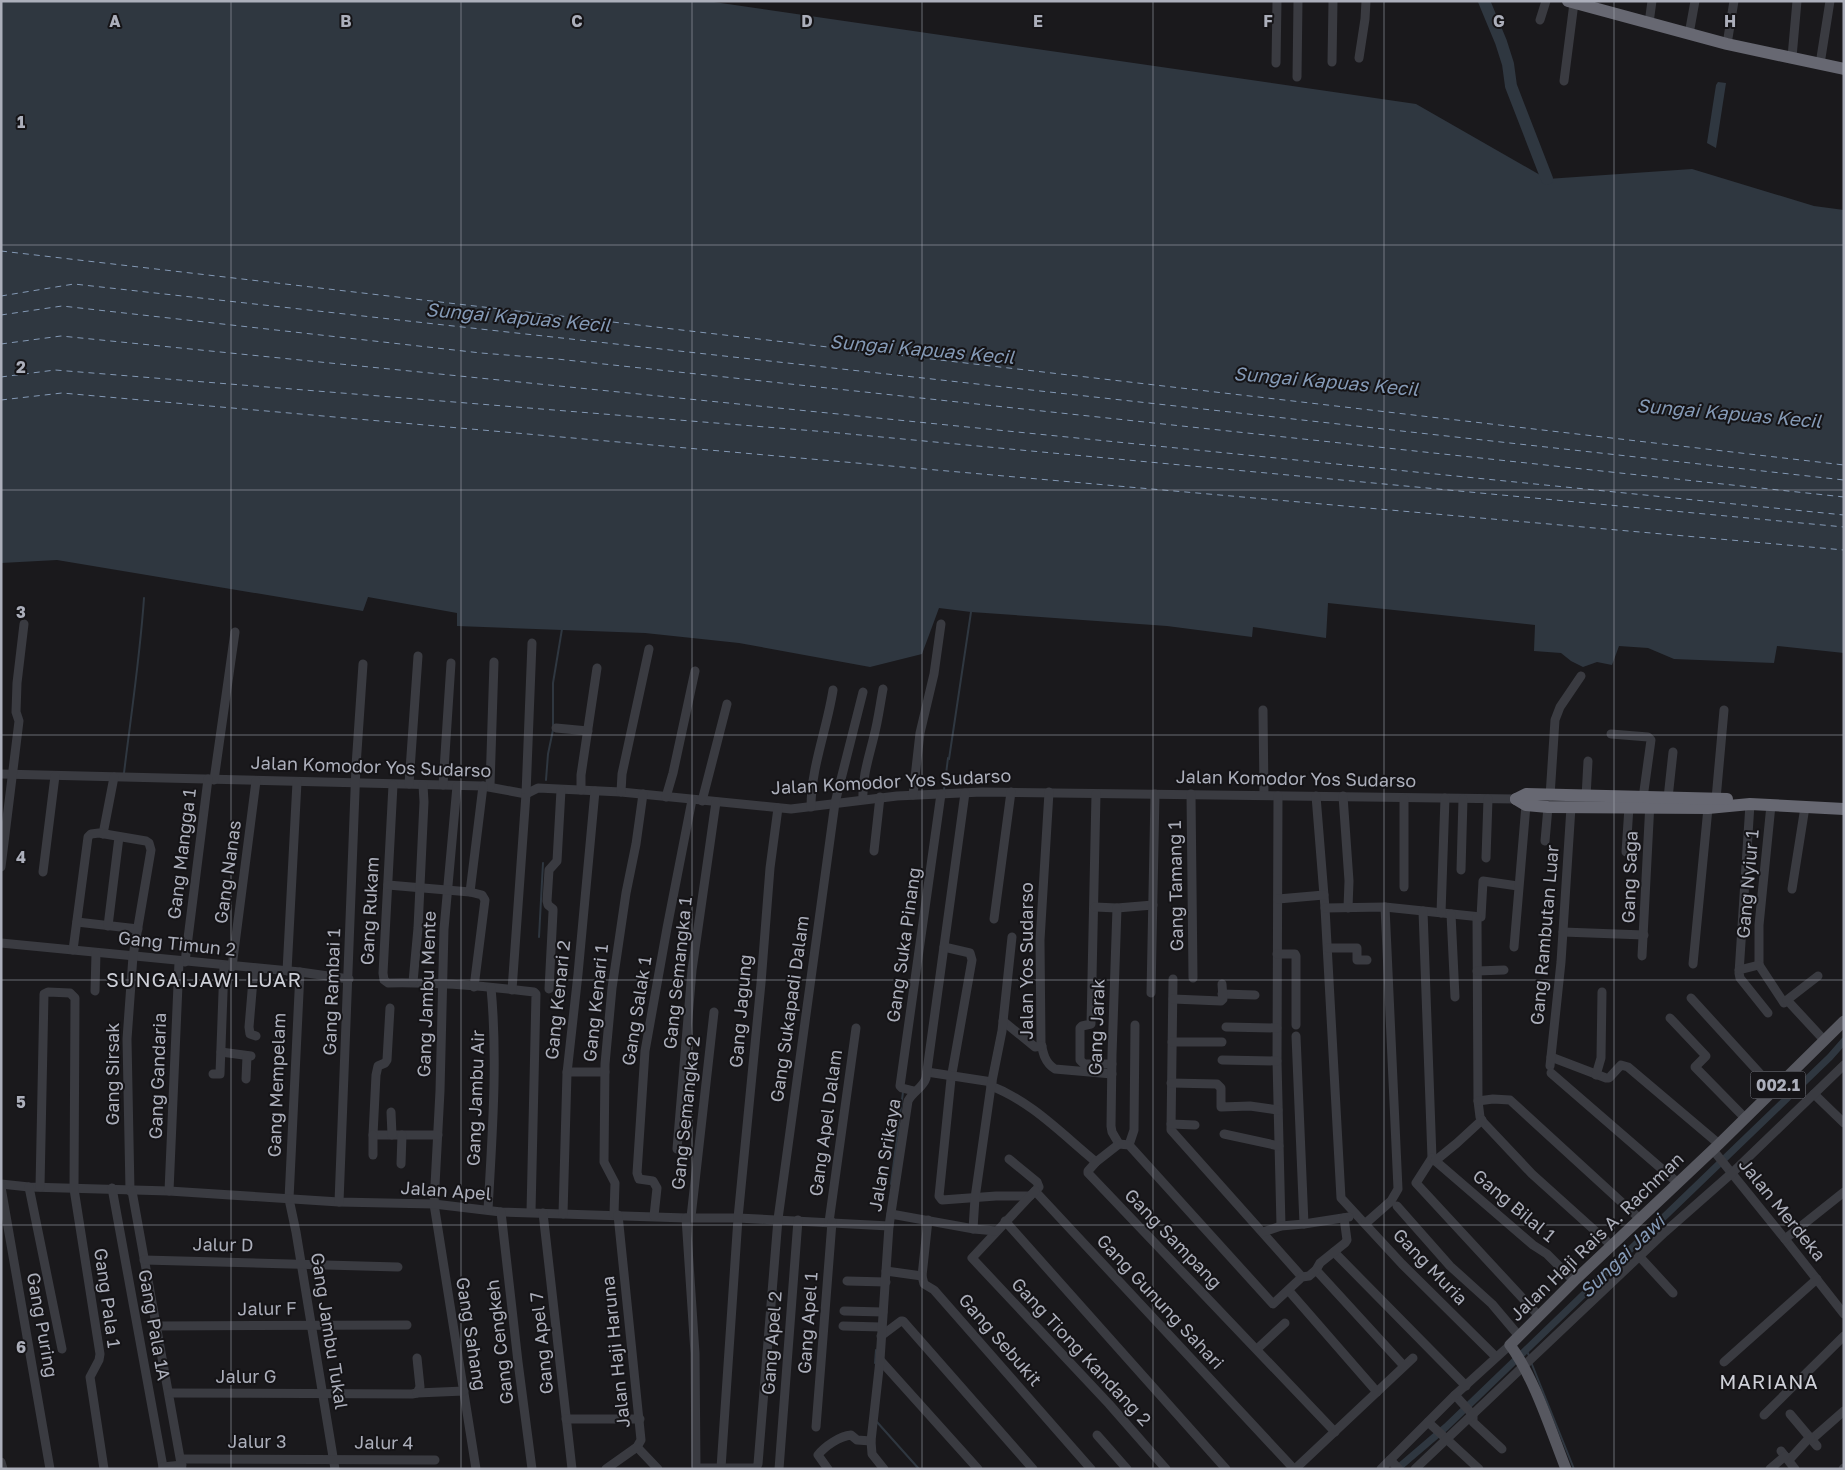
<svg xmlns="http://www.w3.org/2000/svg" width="1845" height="1470" font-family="'Golos Text',sans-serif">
<rect width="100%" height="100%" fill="#1a191c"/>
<g fill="#2f3740">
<polygon points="1,1 707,1 1416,104 1547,179 1692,169 1814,206 1844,210 1844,653 1777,646 1774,663 1674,659 1648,648 1619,646 1612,665 1597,662 1583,667 1571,661 1561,653 1534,651 1535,625 1328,603 1326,638 1253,627 1252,637 1167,626 971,612 939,608 922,654 870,667 739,643 645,633 457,626 457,613 368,597 363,611 57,560 1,563"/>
<polygon points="1718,82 1726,83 1716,148 1707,143 1716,85"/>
</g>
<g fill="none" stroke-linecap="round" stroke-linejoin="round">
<g stroke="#2f3740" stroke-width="2">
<polyline points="553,725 553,683 562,629"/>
<polyline points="949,759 971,612"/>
<path d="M124,773C131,715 140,657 144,598"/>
<polyline points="546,780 548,754 553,730"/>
<polyline points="944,790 948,758"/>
<polyline points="539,937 543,863"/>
<polyline points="891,1184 903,1092"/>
<polyline points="1526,1349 1530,1358"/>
<polyline points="1531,1362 1574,1469"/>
<polyline points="875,1363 876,1350"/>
<polyline points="877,1422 919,1469"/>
</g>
<polyline stroke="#2f3740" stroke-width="7" points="1397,1469 1446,1427 1830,1057 1844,1041"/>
<polyline stroke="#2f3740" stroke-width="12" points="1484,1 1501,42 1508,64 1511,86 1547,179"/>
<g stroke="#8499b5" stroke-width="1" stroke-dasharray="6 5" stroke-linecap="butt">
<polyline points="1,251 1844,465"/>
<polyline points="1,296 74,284 1844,480"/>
<polyline points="1,315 62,306 481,353 557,359 1844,497"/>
<polyline points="1,344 61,336 1844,515"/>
<polyline points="1,377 55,370 828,432 1844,527"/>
<polyline points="1,400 62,393 1844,550"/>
</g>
<g stroke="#3a3b41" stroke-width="9">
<polyline points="1540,20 1546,1"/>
<polyline points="1649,23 1652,1"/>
<polyline points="1689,34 1695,1"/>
<polyline points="1727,44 1734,1"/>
<polyline points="1792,57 1797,1"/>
<polyline points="1359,58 1365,19 1366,1"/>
<polyline points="1332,62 1333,1"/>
<polyline points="1276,63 1277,1"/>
<polyline points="1820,64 1830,1"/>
<polyline points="1297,77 1298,1"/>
<polyline points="1564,81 1574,3"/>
<polyline points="1263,710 1264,795"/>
<polyline points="556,728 588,731"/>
<polyline points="1611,734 1648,737 1651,740 1643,798"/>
<polyline points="1,774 483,786 526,794 538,788 621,792 791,809 897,796 982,792 1516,799"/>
<polyline points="214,780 235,632"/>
<polyline points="409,784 418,656"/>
<path d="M393,785L383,973L384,980L388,983C436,982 485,986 534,992L536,994L531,1212"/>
<polyline points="443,785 451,663"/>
<polyline points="457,786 444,929 440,1091 434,1204 476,1469"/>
<polyline points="490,786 494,662"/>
<polyline points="581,790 581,775 597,668"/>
<polyline points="621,792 622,774 649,649"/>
<path d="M1049,792L1040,940L1041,1043C1043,1053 1045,1063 1055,1069L1112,1074"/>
<polyline points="1096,794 1091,1024 1082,1026 1080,1028 1080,1060 1084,1064 1112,1064"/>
<polyline points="1191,794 1193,978"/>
<polyline points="913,795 920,733 934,674 941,624"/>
<polyline points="1278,796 1277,1061 1281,1226"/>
<polyline points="1316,796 1325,908 1341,1198 1402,1264 1496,1357"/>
<polyline points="1343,796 1349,881 1348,908"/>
<polyline points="1550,796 1555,720 1560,707 1581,676"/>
<polyline points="666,797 673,773 695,671"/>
<polyline points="1586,797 1588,761"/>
<polyline points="1668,798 1673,752"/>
<path d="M863,799C862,777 869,757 874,736C878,721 880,705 883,689"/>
<polyline points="1404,799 1404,887"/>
<polyline points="1716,799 1724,710"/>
<polyline points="702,801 727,704"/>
<polyline points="1750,804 1739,973 1740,978 1768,1013"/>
<path d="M811,807C811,767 827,729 833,690"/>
<polyline points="103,834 114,777"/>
<polyline points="1545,841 1548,807"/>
<polyline points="874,851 880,797"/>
<polyline points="1626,852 1629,807"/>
<polyline points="1486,858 1488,799"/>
<polyline points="1,867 19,721 16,712 17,683 24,624"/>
<polyline points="1461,870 1463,799"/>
<polyline points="43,872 55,776"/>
<polyline points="388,885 470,892 483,786"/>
<polyline points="1792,889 1805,807"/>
<polyline points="470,892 482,895 485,900 474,987"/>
<polyline points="1278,899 1324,895"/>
<polyline points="1095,907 1117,908 1153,905"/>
<polyline points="1117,908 1112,1055 1111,1126 1112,1132 1119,1144"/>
<polyline points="1325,908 1385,907 1481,917 1483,881 1518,886"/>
<polyline points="1423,911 1432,1158 1416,1183 1539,1316"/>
<polyline points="1441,913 1445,798"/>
<polyline points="1451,914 1455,997"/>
<polyline points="1477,917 1478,1101 1480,1117 1483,1122 1532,1174 1612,1246"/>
<polyline points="994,919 1011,792"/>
<polyline points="77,922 138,929"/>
<polyline points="108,926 119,837"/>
<polyline points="1563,932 1644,935"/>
<polyline points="1,943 300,972 349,979"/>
<polyline points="944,947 970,953 972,960 951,1079 939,1196 942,1200 996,1196 1030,1196"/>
<polyline points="1514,947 1526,805"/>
<polyline points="1328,948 1357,948 1357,960 1367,960"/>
<polyline points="73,950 88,837 91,834 99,833 146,841 149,843 151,850 133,956 127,1039 130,1191"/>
<polyline points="1277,954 1295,954 1296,956 1296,1025"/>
<polyline points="1642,956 1650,802"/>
<polyline points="185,962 208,779"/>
<polyline points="1693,964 1708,808"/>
<polyline points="1759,965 1759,925 1771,805"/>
<polyline points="1759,965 1784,1003"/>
<polyline points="232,967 256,781"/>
<polyline points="254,968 249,1027 250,1034 256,1036"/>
<polyline points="1739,970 1759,965"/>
<polyline points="287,971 297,782"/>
<polyline points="1477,971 1504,970"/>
<polyline points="300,972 289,1199 296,1232 335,1469"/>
<polyline points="1818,976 1787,1000 1824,1040"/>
<polyline points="1173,979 1171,1130 1302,1277"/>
<polyline points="413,982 418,928 424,802 423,785"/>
<polyline points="549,989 553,912 553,909 548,905 547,901 549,870 557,861 561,790"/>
<polyline points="512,990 526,794 532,643"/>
<polyline points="95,991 96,953"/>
<polyline points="1151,993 1155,794"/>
<polyline points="1222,994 1255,995"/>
<polyline points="1691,998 1774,1089"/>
<polyline points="1173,999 1221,1001 1223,999 1222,984"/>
<polyline points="390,1008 387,1060 385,1063 378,1066 376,1075 373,1135 438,1135"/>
<polyline points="1670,1018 1706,1056 1695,1067 1745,1118"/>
<polyline points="1003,1021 1035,1047 1042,1046"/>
<polyline points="1226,1027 1277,1028"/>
<polyline points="1296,1036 1304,1224"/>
<polyline points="1172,1042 1222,1042"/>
<polyline points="221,1052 251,1056"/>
<polyline points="1551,1057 1606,1078 1609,1078 1621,1065 1628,1067 1719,1144"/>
<polyline points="1222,1060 1277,1061"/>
<polyline points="1550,1066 1561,962 1571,807"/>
<polyline points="567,1072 605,1072"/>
<polyline points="927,1072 992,1082"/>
<polyline points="1551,1073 1678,1183"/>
<polyline points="213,1074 220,1074 224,966"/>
<polyline points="1596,1075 1601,1058 1602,992"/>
<polyline points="246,1079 247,1056"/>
<polyline points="1171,1083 1217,1084 1221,1088 1221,1107 1250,1106 1278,1110"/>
<path d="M991,1086C1031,1101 1063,1135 1096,1162"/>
<polyline points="914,1091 902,1088 900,1086 941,794"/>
<polyline points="1814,1094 1844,1123"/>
<polyline points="1478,1101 1493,1099 1510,1100 1640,1219"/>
<polyline points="391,1112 392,1135"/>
<polyline points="1171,1124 1195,1125"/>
<polyline points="1224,1134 1279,1146"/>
<polyline points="1129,1145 1134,1130 1135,1025"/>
<polyline points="677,1149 692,970 716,802"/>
<polyline points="1713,1150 1785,1239 1844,1314"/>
<polyline points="373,1155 373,1135"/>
<polyline points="1432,1158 1533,1245 1547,1254 1574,1281"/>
<polyline points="1009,1159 1037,1182 1039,1187 1035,1191 1294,1469"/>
<polyline points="1435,1161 1457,1143 1482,1120"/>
<polyline points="401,1164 402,1135"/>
<polyline points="1,1184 29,1187 169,1191 339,1202 434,1204 501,1212 686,1218 738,1218 889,1226"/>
<polyline points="1,1187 50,1469"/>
<polyline points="29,1187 62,1349"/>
<polyline points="40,1187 44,994 48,992 70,993 75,998 74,1189 100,1354 99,1360 90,1377 104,1469"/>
<polyline points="112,1188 163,1467"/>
<polyline points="132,1191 182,1469"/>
<polyline points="169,1191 179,962"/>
<polyline points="1035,1191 1030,1196 972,1258 1109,1404 1166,1469"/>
<polyline points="339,1202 356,766 363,664"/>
<polyline points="1397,1206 1450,1266 1492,1304 1519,1336"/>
<path d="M488,1210C492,1136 498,1061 491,988"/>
<polyline points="501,1212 518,1362 532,1469"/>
<polyline points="543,1213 572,1469"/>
<polyline points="563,1214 567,1073 578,974 595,791"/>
<polyline points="614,1214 615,1183 604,1162 605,1064 612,988 626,893 636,844 643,794"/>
<polyline points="891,1214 974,1229 996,1231"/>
<polyline points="654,1216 657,1188 653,1181 639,1179 637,1173 645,1051 667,928 692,800"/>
<polyline points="691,1217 714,1012"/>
<polyline points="686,1218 695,1353 696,1466 698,1468 756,1468 758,1464 778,1219 835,803 863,692"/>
<polyline points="928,1220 922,1276 924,1284 934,1290 1091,1469"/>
<polyline points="1005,1221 1226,1469"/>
<polyline points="829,1222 856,1028"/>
<polyline points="1366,1223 1391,1201 1398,1189 1385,907"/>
<polyline points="973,1229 975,1198 991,1086 1002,1031 1012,937"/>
<polyline points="1263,1232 1281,1226 1304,1224 1349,1217"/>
<polyline points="1785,1239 1844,1192"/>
<polyline points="1334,1252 1466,1386"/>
<polyline points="1639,1256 1673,1293"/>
<polyline points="144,1260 398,1267"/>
<polyline points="1316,1270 1404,1366"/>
<polyline points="886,1271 922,1276"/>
<polyline points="847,1281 886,1282"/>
<polyline points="1289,1291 1377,1392"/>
<polyline points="844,1311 883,1312"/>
<polyline points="156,1326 407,1325"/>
<polyline points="843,1326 882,1327"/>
<polyline points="881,1336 901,1321 903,1321 1033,1469"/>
<polyline points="1257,1349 1285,1323"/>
<polyline points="880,1360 978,1469"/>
<polyline points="1724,1362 1817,1279"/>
<polyline points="169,1393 412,1394 417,1393 420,1387 417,1358"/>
<polyline points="417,1393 464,1391"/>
<polyline points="1455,1395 1473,1415 1473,1422 1502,1449"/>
<polyline points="1790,1414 1817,1446"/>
<polyline points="1764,1415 1844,1336"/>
<polyline points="566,1419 640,1419"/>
<polyline points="1428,1422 1479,1469"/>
<polyline points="816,1427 832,1222"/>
<polyline points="1335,1432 1088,1173 1088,1171 1096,1162 1119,1144 1129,1145 1273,1304 1302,1277 1309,1276 1316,1270 1320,1263 1345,1243 1347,1240 1344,1218"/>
<polyline points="1097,1435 1127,1469"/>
<polyline points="1812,1439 1844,1411"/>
<polyline points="637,1447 658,1469"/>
<polyline points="1781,1451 1795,1469"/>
<polyline points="181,1459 435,1460"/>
<polyline points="1390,1460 1399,1469"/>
<polyline points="1789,1460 1810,1437"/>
<polyline points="1,1462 3,1469"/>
<polyline points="721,1468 738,1218 761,983 770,868 778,808"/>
<polyline points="163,1469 163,1467 182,1465"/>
<polyline points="606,1469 637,1447 641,1440 618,1215"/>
<polyline points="779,1469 798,1220"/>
<path d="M828,1469L818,1455C825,1446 840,1436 851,1435L857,1440L871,1441"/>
<path d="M884,1469L872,1454L871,1441L880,1360L889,1226L908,1101C913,1091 923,1088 926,1078L965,793"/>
<polyline points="1295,1469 1413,1358"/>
<polyline points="1381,1469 1455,1395 1510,1345"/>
<polyline points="1415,1469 1665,1232 1732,1173 1844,1065"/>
<polyline points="1770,1469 1785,1456"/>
<polyline points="1843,1469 1844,1468"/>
</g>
<path stroke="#575860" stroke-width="11" d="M1566,1469C1551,1431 1534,1377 1510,1345L1574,1281L1719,1144L1844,1021"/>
<g stroke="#676872" stroke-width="12">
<polyline points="1568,1 1727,44 1844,69"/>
<polyline points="1516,799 1526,805 1548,807 1708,808 1750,804 1844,809"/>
<polyline points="1516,799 1526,794 1727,799"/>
</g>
</g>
<path fill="none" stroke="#acafbb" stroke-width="1" stroke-opacity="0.55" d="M231,1V1469M461,1V1469M692,1V1469M922,1V1469M1153,1V1469M1384,1V1469M1614,1V1469M1,245H1844M1,490H1844M1,735H1844M1,980H1844M1,1225H1844"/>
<g text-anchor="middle" stroke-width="4" stroke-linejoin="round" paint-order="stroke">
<rect fill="#151417" stroke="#7f808a" stroke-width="1" x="1750.5" y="1071.5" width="55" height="27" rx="4"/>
<g font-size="16" font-weight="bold" fill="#acafbb">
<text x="1778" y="1091">002.1</text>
</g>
<g font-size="18" fill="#acafbb" stroke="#151417">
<text transform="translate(371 767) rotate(2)" y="6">Jalan Komodor Yos Sudarso</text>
<text transform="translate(1296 779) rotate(1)" y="6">Jalan Komodor Yos Sudarso</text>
<text transform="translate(891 782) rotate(-3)" y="6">Jalan Komodor Yos Sudarso</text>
<text transform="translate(182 854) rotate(-83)" y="6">Gang Mangga 1</text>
<text transform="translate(228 872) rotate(-82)" y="6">Gang Nanas</text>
<text transform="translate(1630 877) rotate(-88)" y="6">Gang Saga</text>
<text transform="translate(1748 884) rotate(-85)" y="6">Gang Nyiur 1</text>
<text transform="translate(1176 886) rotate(-91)" y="6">Gang Tamang 1</text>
<text transform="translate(370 911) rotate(-87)" y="6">Gang Rukam</text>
<text transform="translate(1545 935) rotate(-85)" y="6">Gang Rambutan Luar</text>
<text transform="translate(177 944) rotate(6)" y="6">Gang Timun 2</text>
<text transform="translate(904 945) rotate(-82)" y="6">Gang Suka Pinang</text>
<text transform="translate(1027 961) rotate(-90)" y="6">Jalan Yos Sudarso</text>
<text transform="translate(678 973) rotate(-84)" y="6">Gang Semangka 1</text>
<text transform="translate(332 992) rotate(-88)" y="6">Gang Rambai 1</text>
<text transform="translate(427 994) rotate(-88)" y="6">Gang Jambu Mente</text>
<text transform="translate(558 1000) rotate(-84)" y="6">Gang Kenari 2</text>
<text transform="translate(596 1003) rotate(-84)" y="6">Gang Kenari 1</text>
<text transform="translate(790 1009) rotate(-82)" y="6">Gang Sukapadi Dalam</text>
<text transform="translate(637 1011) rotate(-81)" y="6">Gang Salak 1</text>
<text transform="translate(741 1011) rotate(-85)" y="6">Gang Jagung</text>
<text transform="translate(1097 1027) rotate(-88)" y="6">Gang Jarak</text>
<text transform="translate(113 1074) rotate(-90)" y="6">Gang Sirsak</text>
<text transform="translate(158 1076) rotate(-88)" y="6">Gang Gandaria</text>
<text transform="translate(277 1085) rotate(-88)" y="6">Gang Mempelam</text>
<text transform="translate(476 1098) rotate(-88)" y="6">Gang Jambu Air</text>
<text transform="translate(686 1113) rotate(-84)" y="6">Gang Semangka 2</text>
<text transform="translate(826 1123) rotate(-82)" y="6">Gang Apel Dalam</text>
<text transform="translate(885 1155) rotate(-80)" y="6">Jalan Srikaya</text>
<text transform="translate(446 1191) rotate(4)" y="6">Jalan Apel</text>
<text transform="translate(1514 1206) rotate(40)" y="6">Gang Bilal 1</text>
<text transform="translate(1782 1210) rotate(51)" y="6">Jalan Merdeka</text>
<text transform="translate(1597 1237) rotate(-44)" y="6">Jalan Haji Rais A. Rachman</text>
<text transform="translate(1173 1239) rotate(46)" y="6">Gang Sampang</text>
<text transform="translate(223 1245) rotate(1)" y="6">Jalur D</text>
<text transform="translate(1430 1267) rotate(46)" y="6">Gang Muria</text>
<text transform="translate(107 1298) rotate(82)" y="6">Gang Pala 1</text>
<text transform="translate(1160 1302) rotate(47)" y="6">Gang Gunung Sahari</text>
<text transform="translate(267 1309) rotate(-1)" y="6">Jalur F</text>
<text transform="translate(808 1323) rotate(-86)" y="6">Gang Apel 1</text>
<text transform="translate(42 1325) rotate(80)" y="6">Gang Puring</text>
<text transform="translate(154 1325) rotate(80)" y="6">Gang Pala 1A</text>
<text transform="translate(329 1331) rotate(81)" y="6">Gang Jambu Tukal</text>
<text transform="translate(471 1334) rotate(81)" y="6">Gang Sahang</text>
<text transform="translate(1000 1340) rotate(49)" y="6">Gang Sebukit</text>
<text transform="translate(500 1342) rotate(-97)" y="6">Gang Cengkeh</text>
<text transform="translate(542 1343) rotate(-96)" y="6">Gang Apel 7</text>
<text transform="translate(772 1343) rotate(-86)" y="6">Gang Apel 2</text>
<text transform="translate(616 1352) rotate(-96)" y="6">Jalan Haji Haruna</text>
<text transform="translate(1081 1352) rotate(47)" y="6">Gang Tiong Kandang 2</text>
<text x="246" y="1383">Jalur G</text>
<text x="257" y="1448">Jalur 3</text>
<text transform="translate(384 1443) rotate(1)" y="6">Jalur 4</text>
</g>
<g font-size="19" font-style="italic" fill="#8499b5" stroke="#151417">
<text transform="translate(518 317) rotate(5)" y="7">Sungai Kapuas Kecil</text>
<text transform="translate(922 349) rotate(5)" y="7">Sungai Kapuas Kecil</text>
<text transform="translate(1326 381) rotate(5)" y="7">Sungai Kapuas Kecil</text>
<text transform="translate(1729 413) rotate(5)" y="7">Sungai Kapuas Kecil</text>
<text transform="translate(1622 1256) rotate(-44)" y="7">Sungai Jawi</text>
</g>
<g font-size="20" letter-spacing="1" fill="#cdcfd7" stroke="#151417">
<text x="204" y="987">SUNGAIJAWI LUAR</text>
<text x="1769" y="1389">MARIANA</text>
</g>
</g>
<g font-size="16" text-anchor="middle" font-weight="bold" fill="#acafbb" stroke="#151417" stroke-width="4" stroke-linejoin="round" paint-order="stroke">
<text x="115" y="27">A</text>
<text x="346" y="27">B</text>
<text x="577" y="27">C</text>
<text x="807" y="27">D</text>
<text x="1038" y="27">E</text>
<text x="1268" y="27">F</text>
<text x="1499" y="27">G</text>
<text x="1730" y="27">H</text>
<text x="21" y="128">1</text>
<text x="21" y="373">2</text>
<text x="21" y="618">3</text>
<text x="21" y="863">4</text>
<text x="21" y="1108">5</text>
<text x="21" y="1353">6</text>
</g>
<rect width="1845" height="1470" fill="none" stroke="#acafbb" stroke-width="5"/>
</svg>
